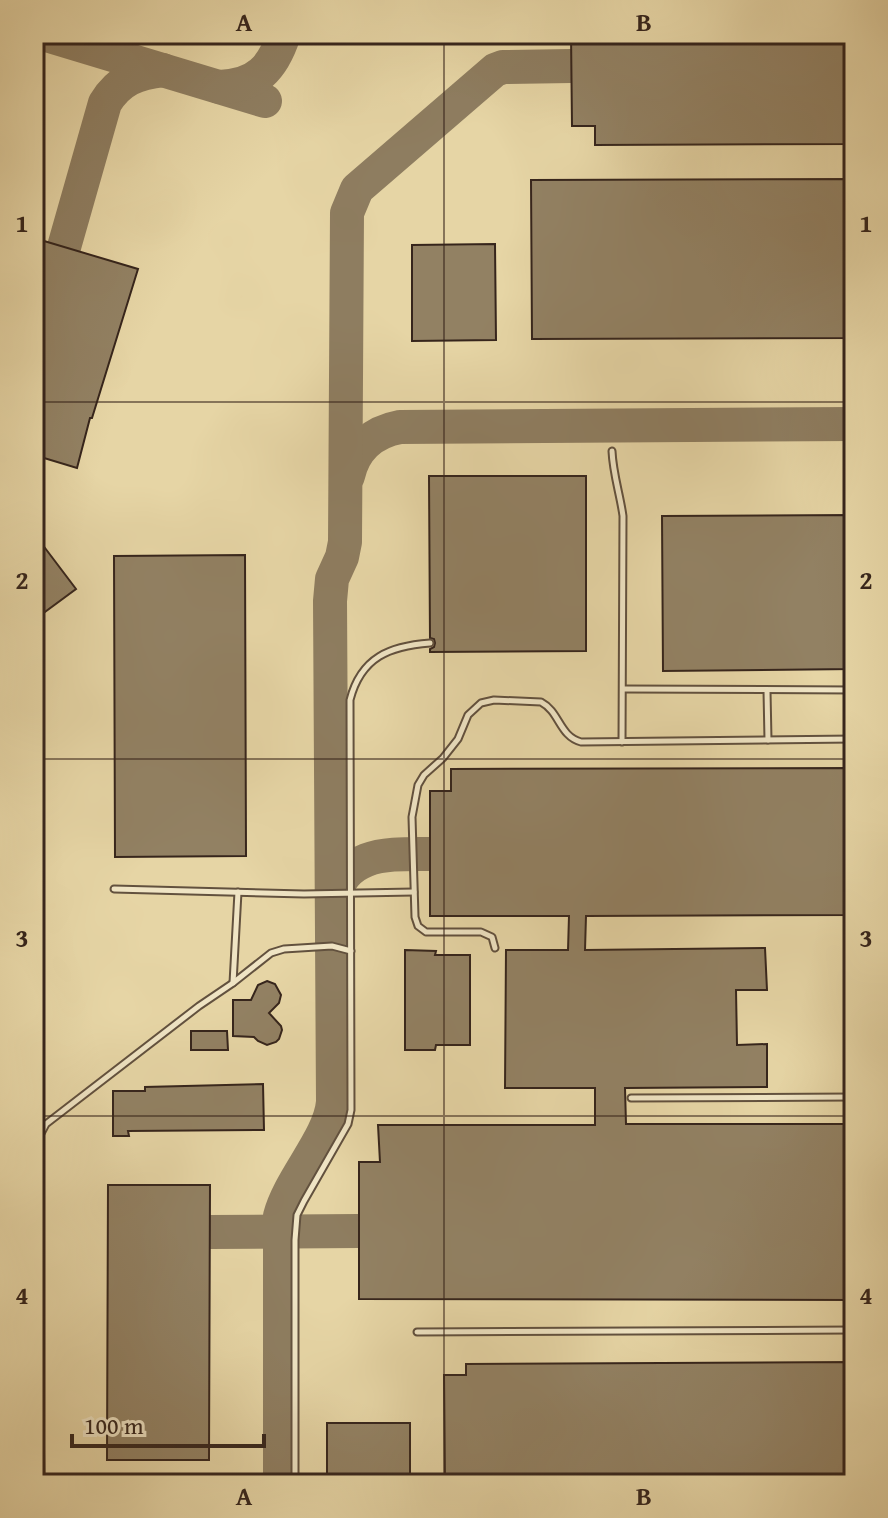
<svg xmlns="http://www.w3.org/2000/svg" width="888" height="1518" font-family="'Gentium Book Plus',serif">
<rect width="100%" height="100%" fill="#e6d5a5"/>
<filter id="stains"><feTurbulence type="fractalNoise" baseFrequency=".0025" numOctaves="4"/><feColorMatrix values="0 0 0 0 .2 0 0 0 0 .09 0 0 0 0 .02 0 0 0 .5 -.17"/></filter>
<radialGradient id="worn" r=".72"><stop offset=".6" stop-color="#630" stop-opacity="0"/><stop offset="1" stop-color="#630" stop-opacity=".3"/></radialGradient>
<g fill="none" stroke-linecap="round" stroke-linejoin="round">
<g stroke="#8e7d60" stroke-width="34">
<polyline points="43,34 265,101"/>
<path d="M219,87C257,86 273,68 284,34"/>
<path d="M64,247L105,103C119,80 137,73 163,70"/>
<path d="M348,476C354,448 373,432 400,427L854,424"/>
<path d="M332,904C343,851 387,854 430,854"/>
<polyline points="210,1232 359,1231"/>
<path d="M280,1484V1216C290,1178 330,1138 333,1102L330,601L332,579L342,557L345,542L347,213L357,189L495,70L503,67L571,66"/>
</g>
</g>
<g fill="#928163" stroke="#36251c" stroke-width="2">
<polygon points="571,34 854,34 854,144 595,145 595,126 572,126"/>
<polygon points="854,179 854,338 532,339 531,180"/>
<polygon points="34,238 138,269 92,418 90,418 77,468 34,455"/>
<polygon points="495,244 496,340 412,341 412,245"/>
<polygon points="429,476 586,476 586,651 430,652 430,649 434,647 435,643 434,639 430,638"/>
<polygon points="854,515 854,669 663,671 662,516"/>
<polygon points="42,544 76,589 34,620 34,545"/>
<polygon points="245,555 246,856 115,857 114,556"/>
<polygon points="854,768 854,915 586,916 585,950 765,948 767,990 736,990 737,1045 767,1044 767,1087 625,1088 626,1124 854,1124 854,1300 359,1299 359,1162 380,1162 378,1125 595,1125 595,1088 505,1088 506,950 568,950 569,916 430,916 430,791 451,791 451,769"/>
<polygon points="405,950 436,951 435,955 470,955 470,1045 436,1045 435,1050 405,1050"/>
<polygon points="267,981 275,984 281,995 279,1003 269,1013 281,1026 282,1030 279,1039 276,1042 267,1045 258,1041 254,1037 233,1036 233,1000 251,1000 258,985"/>
<polygon points="191,1031 227,1031 228,1050 191,1050"/>
<polygon points="263,1084 264,1130 128,1131 129,1136 113,1136 113,1091 145,1091 145,1087"/>
<polygon points="108,1185 210,1185 209,1460 107,1460"/>
<polygon points="854,1362 854,1484 445,1484 444,1375 466,1375 466,1364"/>
<rect x="327" y="1423" width="83" height="61"/>
</g>
<g fill="none" stroke-linecap="round" stroke-linejoin="round">
<defs>
<g id="lane">
<path d="M612,451C613,474 620,494 623,516L622,742"/>
<polyline points="624,689 854,690"/>
<polyline points="767,691 768,740"/>
<polyline points="114,889 304,894 414,892"/>
<path d="M495,948L492,937L481,932H426L418,926L415,917L412,817L418,785L424,775L443,758L458,739L468,715L481,703L494,700L541,702C560,712 559,736 581,742L854,739"/>
<polyline points="233,983 238,892"/>
<polyline points="631,1098 854,1097"/>
<polyline points="417,1332 854,1330"/>
<polyline points="41,1484 36,1143 46,1124 199,1006 233,983 271,953 284,949 332,946 351,951"/>
<path d="M295,1484V1240L297,1215L304,1201L348,1124L351,1110L350,700C361,657 390,646 430,643"/>
</g>
</defs>
<use href="#lane" stroke="#62513e" stroke-width="9"/>
<use href="#lane" stroke="#efe4c4" stroke-width="5"/>
</g>
<path fill="none" stroke="#36251c" stroke-width="2" stroke-opacity="0.55" d="M444,34V1484M34,402H854M34,759H854M34,1116H854"/>
<rect width="888" height="1518" fill="none" stroke="#e6d5a5" stroke-width="88"/>
<path d="M72 1434v12h192v-12" fill="none" stroke="#36251c" stroke-width="4"/>
<text x="84" y="1434" font-size="24" fill="#36251c" stroke="#efe4c4" stroke-width="6" paint-order="stroke">100 m</text>
<rect x="44" y="44" width="800" height="1430" fill="none" stroke="#36251c" stroke-width="3"/>
<g font-size="26" text-anchor="middle" font-weight="bold" fill="#36251c">
<text x="244" y="31">A</text>
<text x="644" y="31">B</text>
<text x="22" y="232">1</text>
<text x="866" y="232">1</text>
<text x="22" y="589">2</text>
<text x="866" y="589">2</text>
<text x="22" y="947">3</text>
<text x="866" y="947">3</text>
<text x="22" y="1304">4</text>
<text x="866" y="1304">4</text>
<text x="244" y="1505">A</text>
<text x="644" y="1505">B</text>
</g>
<rect width="100%" height="100%" filter="url(#stains)"/>
<rect width="100%" height="100%" fill="url(#worn)"/>
</svg>
